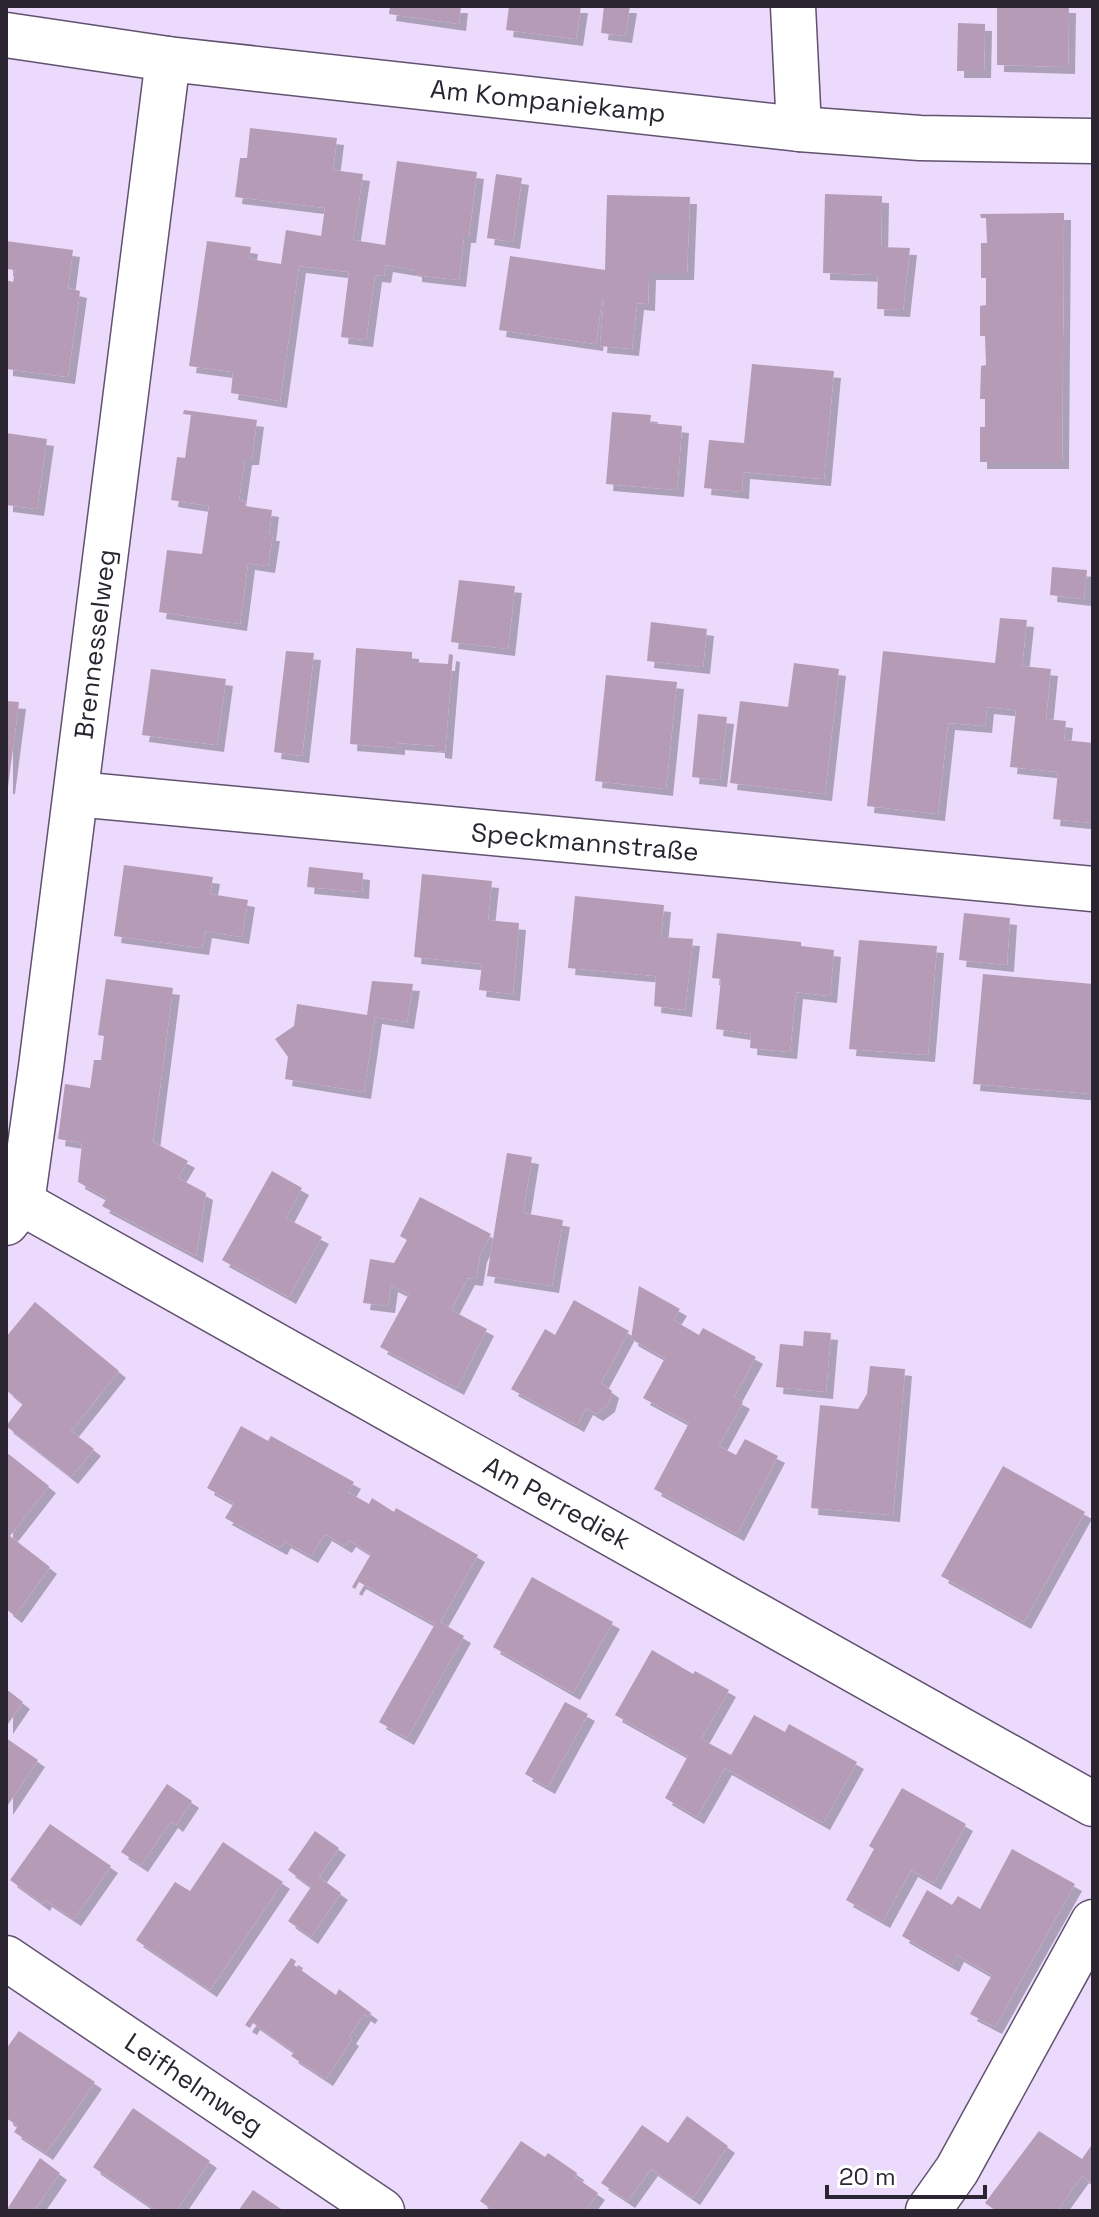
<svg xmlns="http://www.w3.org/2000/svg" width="1099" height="2217" font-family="'Space Grotesk',sans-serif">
<defs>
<filter id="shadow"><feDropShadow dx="7" dy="7" stdDeviation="0" flood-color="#0004"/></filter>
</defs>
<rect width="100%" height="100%" fill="#ebdafc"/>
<g fill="#b69bb6" filter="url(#shadow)">
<polygon points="390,6 461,6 459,24 389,14"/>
<polygon points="509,6 581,6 576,39 506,30"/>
<polygon points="604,6 630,6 625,36 601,33"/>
<polygon points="997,6 1069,6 1068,67 997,65"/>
<polygon points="958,23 985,24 984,71 957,71"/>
<polygon points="250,128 337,138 333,170 363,174 353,240 385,245 397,161 477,172 469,236 464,236 459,280 415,275 415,270 386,265 384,276 375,275 366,340 341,337 349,272 299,266 280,401 231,393 233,372 189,366 207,241 251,247 249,259 281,264 286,230 321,236 325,208 235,197 240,158 247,158"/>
<polygon points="496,174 522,178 513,242 487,238"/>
<polygon points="825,194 882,196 881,247 910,248 903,310 877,309 878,275 823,273"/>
<polygon points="607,195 690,197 687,273 649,273 648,304 637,303 632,349 600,346 604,300 602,299 596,344 499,330 510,256 605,270"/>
<polygon points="1064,213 1062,462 980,462 980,427 985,427 985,399 980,399 981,366 986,365 985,336 980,336 980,306 986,305 986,278 981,278 981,243 987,243 986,218 981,218 980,214"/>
<polygon points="6,241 73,250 68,288 80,291 68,377 6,369 6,280 13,282 15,270 6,269"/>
<polygon points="752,364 834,371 824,479 743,472 742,492 704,488 709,440 744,443"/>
<polygon points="184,410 257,420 252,458 245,458 239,500 246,502 245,506 272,510 269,534 273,534 268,566 248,563 240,624 159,612 167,550 202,554 209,506 171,500 177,457 185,458 191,415 183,414"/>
<polygon points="612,412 651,415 650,423 682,426 677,490 606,484"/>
<polygon points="6,433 47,439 37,509 6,505"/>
<polygon points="1052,567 1087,570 1084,599 1050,595"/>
<polygon points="459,580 515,586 508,649 451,642"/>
<polygon points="1000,618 1027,620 1022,666 1051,669 1046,719 1066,721 1064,740 1093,743 1093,823 1053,819 1058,772 1010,767 1016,710 987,707 985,726 948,723 938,814 867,806 883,651 995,663"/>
<polygon points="651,622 707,629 703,667 647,661"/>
<polygon points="356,648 412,652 412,662 448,664 449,654 453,655 445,752 438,751 438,746 398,743 398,748 350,744"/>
<polygon points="286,651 314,653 302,756 274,752"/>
<polygon points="794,663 839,669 825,794 730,783 740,701 788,707"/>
<polygon points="151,669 226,679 217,745 142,735"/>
<polygon points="606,675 677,682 666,789 595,781"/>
<polygon points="6,701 19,702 8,787 6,787"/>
<polygon points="698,714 727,717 720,780 692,777"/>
<polygon points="124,865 213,877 210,894 248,900 242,937 205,931 202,948 114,936"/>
<polygon points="309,867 363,873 362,892 307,887"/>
<polygon points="422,874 492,881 488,920 519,923 513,994 479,990 482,964 414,957"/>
<polygon points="575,896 664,905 661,937 693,939 685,1010 654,1006 656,976 568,968"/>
<polygon points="964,913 1010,918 1007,965 959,960"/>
<polygon points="717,933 801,942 801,946 834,950 830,996 796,992 790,1052 750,1048 751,1034 716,1029 721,979 712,978"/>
<polygon points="859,940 937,946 928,1055 849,1049"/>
<polygon points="983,974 1093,984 1093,1094 973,1084"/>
<polygon points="106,979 173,988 153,1142 188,1161 178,1178 206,1193 196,1256 102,1206 107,1198 78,1182 82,1143 58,1139 65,1084 90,1088 94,1060 101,1060 104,1036 98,1035"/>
<polygon points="372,981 413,984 407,1022 375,1017 364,1092 285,1079 288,1057 275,1039 294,1026 297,1004 367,1015"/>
<polygon points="507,1153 532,1157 523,1213 563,1220 552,1286 487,1276"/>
<polygon points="272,1171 302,1188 286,1218 322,1237 289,1297 222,1260"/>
<polygon points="420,1197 491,1234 480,1255 476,1279 468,1278 451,1310 487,1329 457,1388 380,1347 409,1294 391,1285 388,1306 363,1303 370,1259 394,1263 407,1240 400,1236"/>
<polygon points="639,1286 680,1309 673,1320 699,1335 703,1328 756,1357 734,1397 743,1402 719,1446 736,1455 745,1439 778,1456 737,1534 654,1489 689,1423 643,1398 665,1358 631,1339"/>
<polygon points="574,1300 629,1331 601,1383 612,1391 608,1405 596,1414 586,1408 577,1425 511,1389 545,1329 555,1335"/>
<polygon points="35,1302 119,1371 71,1431 94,1449 71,1477 6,1426 23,1404 6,1390 6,1337"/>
<polygon points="804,1331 831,1333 826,1392 776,1387 780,1344 803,1346"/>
<polygon points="870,1366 905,1369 893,1515 811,1508 820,1405 858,1409 867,1394"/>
<polygon points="241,1426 268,1441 271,1436 354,1482 348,1492 369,1504 372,1498 394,1512 396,1508 478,1555 440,1622 464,1636 407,1738 379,1722 435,1624 359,1582 355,1589 352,1587 371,1554 349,1540 345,1546 325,1534 311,1556 284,1541 280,1548 225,1518 234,1503 207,1488"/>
<polygon points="6,1452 49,1486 10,1536 50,1567 15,1616 6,1609"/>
<polygon points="1003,1466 1085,1512 1024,1622 941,1576"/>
<polygon points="532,1577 613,1622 573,1693 493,1647"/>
<polygon points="652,1650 693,1674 695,1671 729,1690 701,1739 731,1755 754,1715 785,1732 789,1724 857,1762 823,1823 725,1768 697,1817 665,1798 688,1756 615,1715"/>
<polygon points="6,1689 23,1702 6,1727"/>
<polygon points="565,1702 588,1714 548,1787 525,1774"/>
<polygon points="6,1738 38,1760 6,1808"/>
<polygon points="167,1784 192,1801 176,1825 171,1821 141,1865 121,1852"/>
<polygon points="902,1788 966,1824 934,1883 911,1870 883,1921 846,1900 874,1849 869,1846"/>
<polygon points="50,1824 111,1866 74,1919 45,1900 43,1904 10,1880"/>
<polygon points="315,1831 339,1848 319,1877 341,1893 311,1937 288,1921 311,1887 288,1870"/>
<polygon points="223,1842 283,1882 210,1990 136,1940 175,1882 190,1891"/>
<polygon points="1012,1849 1075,1884 995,2027 970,2014 992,1975 957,1955 952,1965 902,1936 927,1890 952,1905 958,1896 980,1909"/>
<polygon points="291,1958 296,1961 294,1965 336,1995 339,1989 371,2013 368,2017 364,2014 349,2037 352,2039 326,2079 291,2056 294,2052 253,2023 250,2028 245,2025"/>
<polygon points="19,2031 95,2082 46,2153 14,2132 18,2126 6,2118 6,2049"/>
<polygon points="133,2108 210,2161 176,2211 157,2211 93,2167"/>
<polygon points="687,2116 728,2146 693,2198 651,2169 628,2201 601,2183 642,2125 668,2143"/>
<polygon points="1039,2131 1082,2159 1093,2143 1093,2184 1082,2176 1059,2208 1063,2211 996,2211 985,2203"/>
<polygon points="521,2141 545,2157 548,2153 577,2173 575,2177 598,2193 585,2211 494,2211 480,2201"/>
<polygon points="40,2158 60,2173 34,2211 6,2211"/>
<polygon points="253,2190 284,2211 238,2211"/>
</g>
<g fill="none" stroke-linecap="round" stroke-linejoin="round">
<defs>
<g id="minor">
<polyline points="793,6 799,129"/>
<polyline points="6,35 168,59 799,129 920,138 1093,141"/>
<polyline points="76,794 1093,889"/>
<polyline points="22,1203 1093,1804"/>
<polyline points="6,1223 22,1203 41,1067 168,59"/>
<polyline points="6,1958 382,2211"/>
<polyline points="928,2211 957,2170 1093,1922"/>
</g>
</defs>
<use href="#minor" stroke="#61526f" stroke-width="47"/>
<use href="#minor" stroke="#fff" stroke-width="44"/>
</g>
<g text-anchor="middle" stroke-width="6" stroke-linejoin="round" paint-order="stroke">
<g font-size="26" fill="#2b2532" stroke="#fff">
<text transform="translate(548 101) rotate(6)" y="9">Am Kompaniekamp</text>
<text transform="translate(95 644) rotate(-83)" y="9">Brennesselweg</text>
<text transform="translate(585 842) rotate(5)" y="9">Speckmannstraße</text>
<text transform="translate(557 1503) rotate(29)" y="9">Am Perrediek</text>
<text transform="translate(194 2084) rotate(34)" y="9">Leifhelmweg</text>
</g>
</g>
<rect width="1099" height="2217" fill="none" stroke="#2b2532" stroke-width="16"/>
<path d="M827 2185v12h158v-12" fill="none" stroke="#2b2532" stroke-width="4"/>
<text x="839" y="2185" font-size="24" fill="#2b2532" stroke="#ffffff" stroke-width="6" paint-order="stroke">20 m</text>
</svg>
